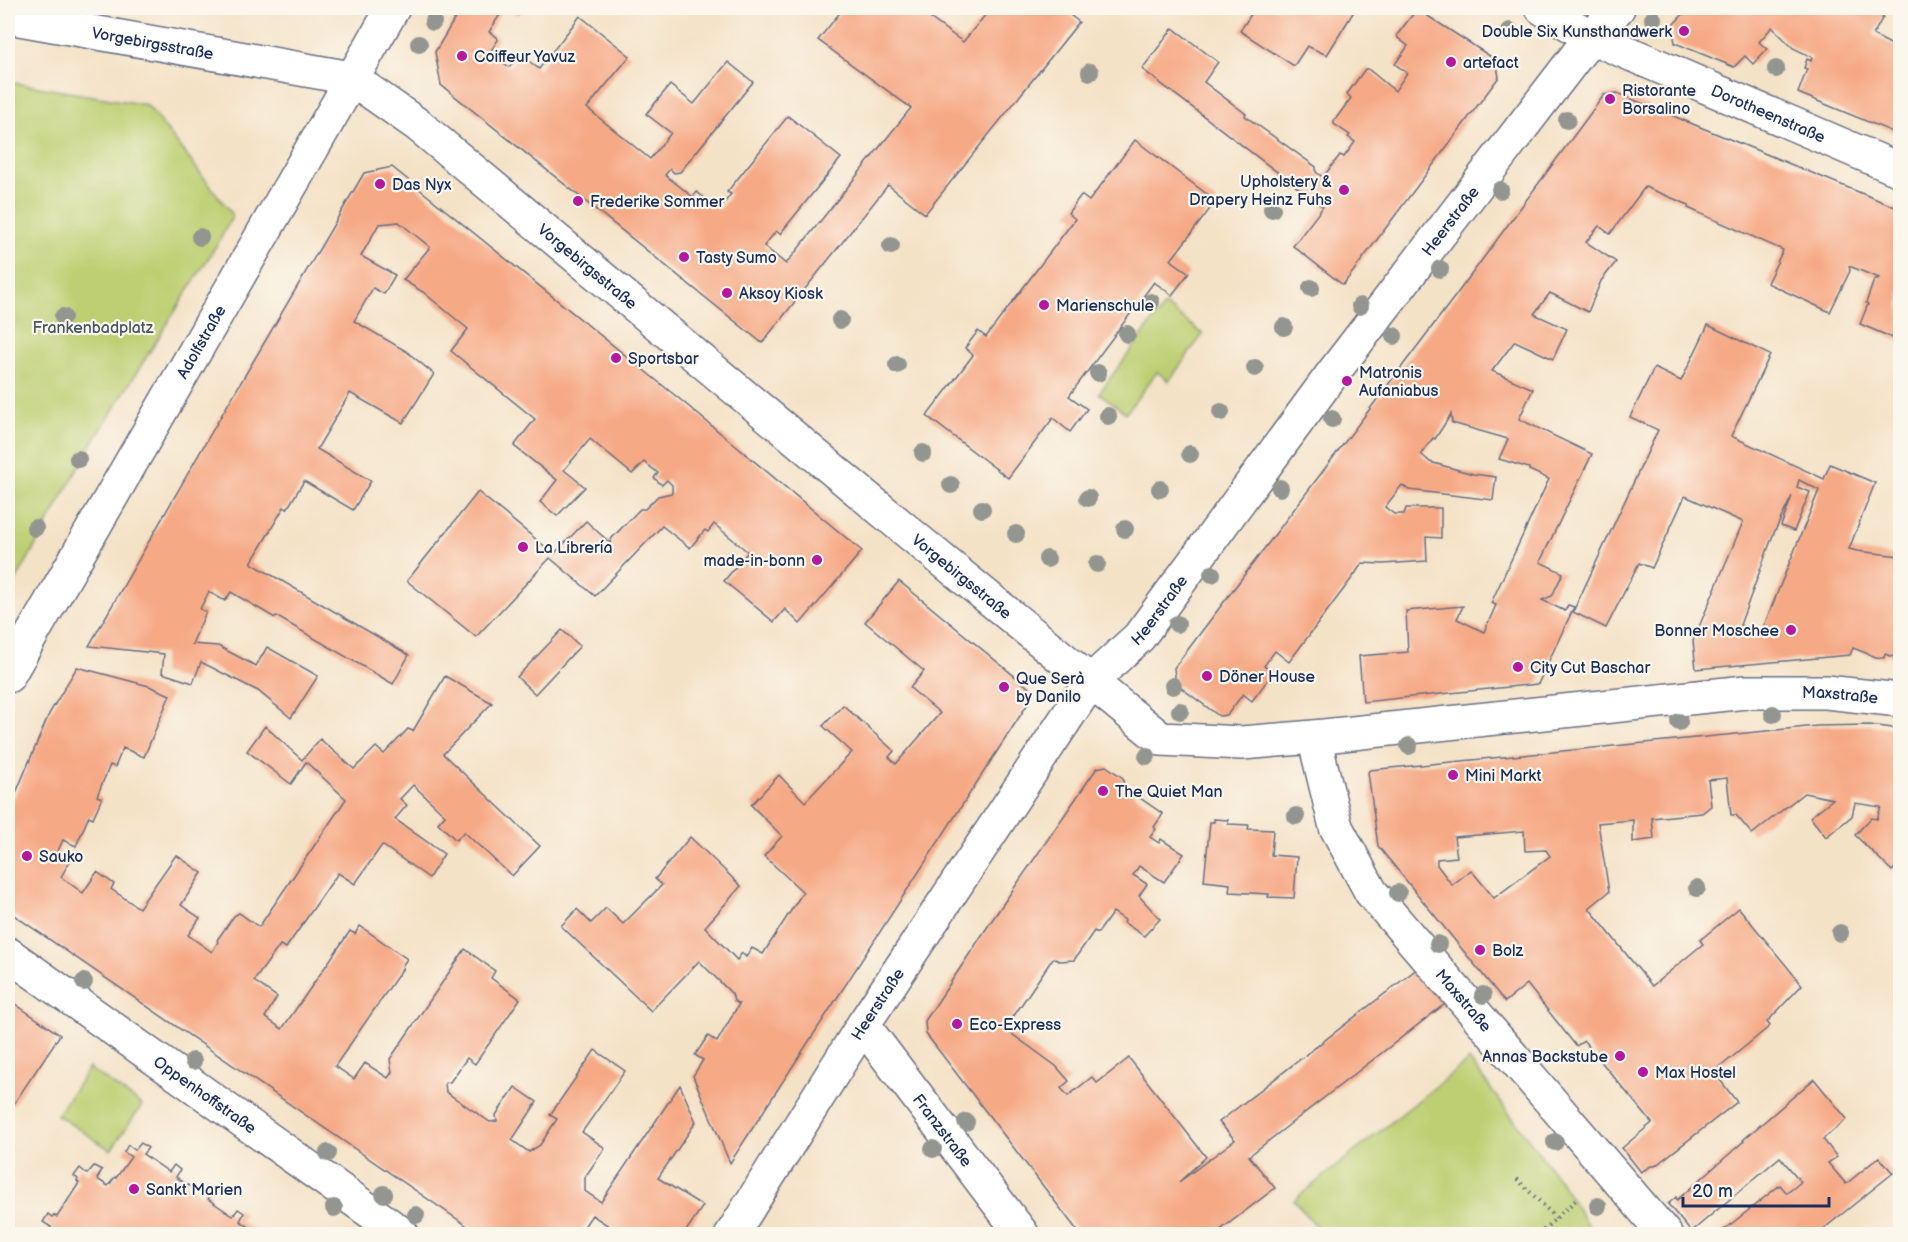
<svg xmlns="http://www.w3.org/2000/svg" width="1908" height="1242" font-family="'Balsamiq Sans',sans-serif">
<rect width="100%" height="100%" fill="#fbf7ec"/>
<filter id="ink" filterUnits="userSpaceOnUse"><feTurbulence type="fractalNoise" baseFrequency=".0167" numOctaves="2"/><feDisplacementMap in="SourceGraphic" scale="12" xChannelSelector="R" yChannelSelector="G"/><feConvolveMatrix kernelMatrix="1 2 1 2 8 2 1 2 1" color-interpolation-filters="sRGB"/></filter>
<filter id="wash" filterUnits="userSpaceOnUse"><feTurbulence type="fractalNoise" baseFrequency=".008" numOctaves="4" result="noise"/><feDisplacementMap in="SourceGraphic" scale="24" xChannelSelector="R" yChannelSelector="G"/><feGaussianBlur stdDeviation="1.35" result="paint"/><feColorMatrix in="noise" values="0 0 0 0 0 0 0 0 0 0 0 0 0 0 0 0 0 1.4 0 .05"/><feComposite in="paint" operator="in"/></filter>
<g filter="url(#wash)">
<rect width="100%" height="100%" fill="#f4e2c7"/>
<g fill="#bdcf72" stroke="#6c7f68" stroke-width="1.5">
<polygon points="8,82 147,105 233,215 219,241 90,447 8,595"/>
<polygon points="1165,305 1203,334 1169,381 1157,372 1126,413 1099,393"/>
<polygon points="1469,1060 1560,1181 1593,1234 1323,1234 1294,1200"/>
<polygon points="89,1068 142,1105 111,1150 57,1115"/>
</g>
<g id="blocks">
<g fill="#f6a985" fill-rule="evenodd">
<polygon points="461,8 504,8 489,32 497,37 498,40 490,52 509,67 520,54 539,69 580,16 630,56 587,108 650,159 671,133 646,114 670,85 694,104 728,62 753,82 680,172 674,173 670,169 665,175 693,197 697,192 719,210 731,194 727,192 788,116 841,158 780,234 776,231 764,246 786,264 911,108 818,40 842,10 838,8 916,8 963,42 991,8 1061,8 1079,22 925,214 888,185 762,343 441,85 435,52"/>
<polygon points="505,8 523,8 518,15"/>
<polygon points="1255,8 1356,8 1327,55 1307,46 1294,66 1240,31"/>
<polygon points="1689,8 1888,8 1873,35 1900,49 1900,60 1897,65 1900,67 1900,135 1798,93 1807,69 1804,68 1807,59 1811,61 1812,57 1793,48 1772,27 1759,42 1767,49 1753,64 1745,56 1734,67 1675,43 1672,26"/>
<polygon points="1417,9 1496,60 1499,77 1343,285 1293,246 1323,207 1142,69 1173,28 1218,62 1204,82 1246,114 1245,116 1316,167 1316,172 1323,177 1340,155 1344,157 1355,142 1348,137 1350,135 1334,124 1334,121 1351,98 1347,94 1365,69 1368,69 1395,91 1407,73 1395,64 1408,46 1398,38 1397,35"/>
<polygon points="1617,93 1900,209 1900,341 1860,324 1868,304 1866,303 1874,280 1879,278 1849,266 1850,271 1830,312 1767,283 1783,250 1688,208 1689,205 1645,187 1610,234 1599,226 1586,242 1616,262 1601,281 1588,312 1550,293 1534,314 1567,329 1553,359 1515,341 1492,371 1533,389 1519,419 1592,454 1540,562 1563,573 1552,596 1542,600 1565,611 1568,605 1574,607 1538,684 1363,702 1359,656 1408,652 1406,611 1463,606 1457,619 1484,632 1496,605 1491,603 1549,479 1529,470 1529,468 1499,459 1508,439 1452,423 1451,414 1435,439 1433,438 1421,454 1430,462 1473,474 1496,477 1493,500 1409,490 1402,485 1385,507 1394,514 1404,514 1406,508 1441,508 1441,538 1426,537 1427,561 1383,564 1362,563 1355,574 1289,662 1275,651 1264,666 1273,673 1252,701 1243,694 1227,715 1219,716 1176,684 1174,668 1459,291 1604,95"/>
<polygon points="1135,140 1216,201 1171,260 1189,273 1172,295 1154,282 1069,396 1087,409 1070,432 1053,418 1008,478 927,416 973,355 965,348 978,331 986,337 1075,219 1068,213 1081,195 1089,201"/>
<polygon points="392,167 682,401 862,551 800,624 785,609 774,622 724,581 748,552 714,524 708,532 705,530 690,548 662,526 595,596 550,558 476,637 407,581 478,492 554,554 586,521 610,543 612,538 640,509 645,509 658,496 672,493 672,485 667,480 662,485 654,478 658,473 644,462 632,474 590,439 564,470 585,487 557,516 540,502 557,480 514,446 535,419 451,351 468,329 423,292 403,280 430,247 399,222 379,224 361,256 395,275 384,294 373,288 354,321 406,351 434,374 403,423 350,393 317,449 371,481 353,510 304,481 287,509 284,507 251,563 409,655 393,684 276,616 275,618 231,592 225,601 209,592 200,609 206,612 192,644 218,646 256,666 267,647 318,676 291,718 258,691 201,662 193,683 162,673 164,654 89,646 214,428 364,173"/>
<path d="M1708,325L1770,355L1731,436L1824,479L1830,464L1875,483L1849,549L1857,551L1900,556V659L1885,654L1884,658L1876,657L1853,648L1850,655L1696,669L1693,641L1743,522L1685,496L1652,568L1639,563L1606,628L1573,612L1658,430L1630,417L1654,368L1681,381ZM1799,480L1819,490L1761,633L1740,625L1773,535L1792,496L1781,526L1794,531L1810,492L1797,487Z"/>
<polygon points="899,581 1029,688 1031,699 730,1163 693,1076 703,1060 695,1055 708,1036 717,1042 739,1004 734,1001 732,994 699,961 651,1011 561,926 577,909 591,923 606,908 623,924 662,885 655,879 690,837 741,886 705,927 737,960 742,953 746,957 752,948 763,954 803,892 764,856 782,836 751,805 779,775 805,802 852,752 823,726 843,705 894,751 889,757 896,764 940,713 910,688 924,671 865,622"/>
<polygon points="562,630 580,646 535,694 517,677"/>
<polygon points="77,667 149,686 170,695 144,757 123,748 115,767 110,765 97,796 102,798 93,818 89,816 76,846 63,840 57,853 71,859 61,877 83,893 97,872 114,884 111,889 139,908 176,855 202,873 181,905 200,918 188,935 212,952 218,942 217,940 234,916 239,913 259,927 346,799 306,762 291,784 247,751 265,726 302,760 320,739 354,769 376,747 384,754 408,729 413,731 445,676 492,703 443,754 540,846 512,876 464,832 456,840 438,823 445,815 413,785 400,799 407,805 395,819 444,854 429,878 382,845 355,884 338,873 286,948 280,945 254,981 277,997 265,1017 282,1029 350,931 355,934 360,926 407,959 402,966 403,968 335,1066 354,1079 365,1063 388,1078 392,1072 390,1059 465,949 495,971 491,978 520,999 475,1064 467,1058 450,1082 445,1083 446,1092 490,1122 497,1121 496,1115 515,1087 537,1102 512,1140 529,1152 540,1145 557,1119 550,1115 595,1050 625,1071 582,1132 605,1148 585,1177 585,1191 601,1202 680,1085 696,1122 658,1178 703,1206 684,1234 612,1234 615,1230 592,1215 579,1234 479,1234 8,911 8,812 49,714"/>
<path d="M1870,725L1900,729V863L1892,871L1855,835L1871,818L1877,819L1881,807L1855,803L1852,816L1826,837L1810,817L1833,799L1804,793L1752,834L1736,815H1731L1727,778L1708,780L1711,806L1702,813L1652,818L1654,839L1633,842V820L1598,823L1609,892L1589,908L1652,986L1703,944L1700,940L1739,908L1802,985L1767,1022L1770,1026L1714,1072L1737,1102L1655,1166H1651L1641,1172L1622,1148L1652,1123L1584,1041L1576,1046L1527,984L1505,1002L1378,846L1368,772L1370,770L1817,726ZM1524,831L1525,851L1546,850L1550,856L1494,898L1471,870L1452,885L1437,865V859L1457,857L1454,837Z"/>
<polygon points="1106,766 1123,778 1124,787 1163,814 1154,827 1156,829 1150,837 1159,843 1161,839 1184,854 1164,882 1139,866 1133,875 1147,884 1139,896 1160,919 1144,936 1126,924 1124,923 1125,920 1113,912 1098,933 1094,931 1074,960 1059,961 1053,958 1005,1029 1056,1066 1069,1081 1061,1088 1068,1096 1092,1077 1097,1083 1129,1058 1206,1157 1179,1182 1235,1140 1219,1122 1418,968 1446,1003 1249,1156 1275,1188 1215,1234 1080,1234 926,1034 925,1021 990,923 1097,768"/>
<polygon points="1214,819 1228,820 1228,824 1249,825 1248,829 1273,830 1271,855 1297,857 1294,898 1268,897 1269,894 1229,892 1230,884 1204,881 1210,822 1214,822"/>
<polygon points="8,999 60,1035 13,1105 8,1101"/>
<polygon points="1814,1079 1847,1119 1823,1139 1837,1157 1828,1163 1846,1184 1879,1157 1893,1173 1817,1234 1722,1234 1720,1233 1780,1185 1787,1193 1801,1182 1780,1157 1691,1232 1668,1204 1676,1197 1677,1200 1744,1141 1743,1140"/>
<polygon points="141,1143 148,1148 143,1154 169,1172 174,1165 180,1170 176,1177 201,1194 206,1187 213,1192 208,1199 233,1216 238,1209 244,1213 240,1221 260,1234 47,1234 51,1227 43,1222 48,1214 52,1217 54,1215 57,1217 79,1183 77,1181 78,1179 74,1176 80,1168 87,1174 94,1166 102,1170 97,1179 108,1186 115,1177 116,1178 131,1157 124,1152 128,1145 135,1150"/>
</g>
</g>
</g>
<g filter="url(#ink)">
<use href="#blocks" fill-opacity="0" stroke="#676e83" stroke-width="1.5"/>
<g fill="none" stroke-linecap="round" stroke-linejoin="round">
<defs>
<g id="minor">
<path id="s1" d="M1542,8L1591,37L1900,170"/>
<path id="s2" d="M8,17L351,78L418,125L908,532L1161,739L1242,743L1314,737L1746,692H1826L1900,700"/>
<path id="s3" d="M8,676L393,8"/>
<path id="s4" d="M1314,737L1336,827L1371,892L1665,1234"/>
<path id="s5" d="M8,954L402,1234"/>
<path id="s6" d="M863,1025L1022,1234"/>
<path id="s7" d="M732,1234L863,1025L1091,681L1139,637L1333,373L1591,37L1618,8"/>
</g>
</defs>
<use href="#minor" stroke="#676e83" stroke-width="36"/>
<g stroke="#676e83" stroke-width="4" stroke-dasharray="1.5 4.5" stroke-linecap="butt">
<polyline points="1517,1179 1556,1218"/>
<polyline points="1539,1234 1578,1198"/>
</g>
<use href="#minor" stroke="#fff" stroke-width="33"/>
</g>
<g fill="#939690">
<circle cx="1653" cy="19" r="9"/>
<circle cx="433" cy="22" r="9"/>
<circle cx="1510" cy="31" r="9"/>
<circle cx="419" cy="44" r="9"/>
<circle cx="1776" cy="69" r="9"/>
<circle cx="1090" cy="72" r="9"/>
<circle cx="1567" cy="120" r="9"/>
<circle cx="1500" cy="190" r="9"/>
<circle cx="1272" cy="209" r="9"/>
<circle cx="200" cy="237" r="9"/>
<circle cx="891" cy="246" r="9"/>
<circle cx="1440" cy="269" r="9"/>
<circle cx="1311" cy="288" r="9"/>
<circle cx="1151" cy="302" r="9"/>
<circle cx="1360" cy="306" r="9"/>
<circle cx="63" cy="317" r="9"/>
<circle cx="840" cy="320" r="9"/>
<circle cx="1284" cy="327" r="9"/>
<circle cx="1127" cy="334" r="9"/>
<circle cx="1394" cy="336" r="9"/>
<circle cx="897" cy="365" r="9"/>
<circle cx="1255" cy="368" r="9"/>
<circle cx="1098" cy="373" r="9"/>
<circle cx="1221" cy="412" r="9"/>
<circle cx="1108" cy="416" r="9"/>
<circle cx="1332" cy="419" r="9"/>
<circle cx="923" cy="453" r="9"/>
<circle cx="1190" cy="454" r="9"/>
<circle cx="78" cy="459" r="9"/>
<circle cx="951" cy="485" r="9"/>
<circle cx="1280" cy="488" r="9"/>
<circle cx="1160" cy="489" r="9"/>
<circle cx="1088" cy="498" r="9"/>
<circle cx="982" cy="509" r="9"/>
<circle cx="35" cy="528" r="9"/>
<circle cx="1125" cy="529" r="9"/>
<circle cx="1016" cy="534" r="9"/>
<circle cx="1047" cy="559" r="9"/>
<circle cx="1097" cy="564" r="9"/>
<circle cx="1212" cy="574" r="9"/>
<circle cx="1177" cy="624" r="9"/>
<circle cx="1173" cy="686" r="9"/>
<circle cx="1180" cy="711" r="9"/>
<circle cx="1773" cy="714" r="9"/>
<circle cx="1679" cy="722" r="9"/>
<circle cx="1409" cy="746" r="9"/>
<circle cx="1147" cy="756" r="9"/>
<circle cx="1296" cy="816" r="9"/>
<circle cx="1697" cy="888" r="9"/>
<circle cx="1398" cy="893" r="9"/>
<circle cx="1840" cy="933" r="9"/>
<circle cx="1438" cy="944" r="9"/>
<circle cx="84" cy="982" r="9"/>
<circle cx="1483" cy="995" r="9"/>
<circle cx="193" cy="1061" r="9"/>
<circle cx="966" cy="1122" r="9"/>
<circle cx="1555" cy="1142" r="9"/>
<circle cx="933" cy="1149" r="9"/>
<circle cx="328" cy="1153" r="9"/>
<circle cx="384" cy="1194" r="9"/>
<circle cx="1598" cy="1206" r="9"/>
<circle cx="334" cy="1208" r="9"/>
<circle cx="416" cy="1215" r="9"/>
</g>
</g>
<g fill="#b5179e" stroke="#fbf7ec" stroke-width="2">
<circle cx="1684" cy="31" r="6"/>
<circle cx="462" cy="56" r="6"/>
<circle cx="1451" cy="62" r="6"/>
<circle cx="1610" cy="99" r="6"/>
<circle cx="380" cy="184" r="6"/>
<circle cx="1344" cy="190" r="6"/>
<circle cx="578" cy="201" r="6"/>
<circle cx="684" cy="257" r="6"/>
<circle cx="727" cy="293" r="6"/>
<circle cx="1044" cy="305" r="6"/>
<circle cx="616" cy="358" r="6"/>
<circle cx="1347" cy="381" r="6"/>
<circle cx="523" cy="547" r="6"/>
<circle cx="817" cy="560" r="6"/>
<circle cx="1791" cy="630" r="6"/>
<circle cx="1518" cy="667" r="6"/>
<circle cx="1207" cy="676" r="6"/>
<circle cx="1004" cy="687" r="6"/>
<circle cx="1453" cy="775" r="6"/>
<circle cx="1103" cy="791" r="6"/>
<circle cx="27" cy="856" r="6"/>
<circle cx="1480" cy="950" r="6"/>
<circle cx="957" cy="1024" r="6"/>
<circle cx="1620" cy="1056" r="6"/>
<circle cx="1643" cy="1072" r="6"/>
<circle cx="134" cy="1189" r="6"/>
</g>
<g text-anchor="middle" stroke-width="4.5" stroke-linejoin="round" paint-order="stroke">
<g font-size="16" fill="#1b2f5e" stroke="#fbf7ec" text-anchor="start">
<text x="1672" y="37" text-anchor="end">Double Six Kunsthandwerk</text>
<text x="474" y="62">Coiffeur Yavuz</text>
<text x="1463" y="68">artefact</text>
<text x="1622" y="96">Ristorante<tspan x="1622" dy="18">Borsalino</tspan></text>
<text x="1332" y="187" text-anchor="end">Upholstery &amp;<tspan x="1332" dy="18">Drapery Heinz Fuhs</tspan></text>
<text x="392" y="190">Das Nyx</text>
<text x="590" y="207">Frederike Sommer</text>
<text x="696" y="263">Tasty Sumo</text>
<text x="739" y="299">Aksoy Kiosk</text>
<text x="1056" y="311">Marienschule</text>
<text x="628" y="364">Sportsbar</text>
<text x="1359" y="378">Matronis<tspan x="1359" dy="18">Aufaniabus</tspan></text>
<text x="535" y="553">La Librería</text>
<text x="805" y="566" text-anchor="end">made-in-bonn</text>
<text x="1779" y="636" text-anchor="end">Bonner Moschee</text>
<text x="1530" y="673">City Cut Baschar</text>
<text x="1219" y="682">Döner House</text>
<text x="1016" y="684">Que Serà<tspan x="1016" dy="18">by Danilo</tspan></text>
<text x="1465" y="781">Mini Markt</text>
<text x="1115" y="797">The Quiet Man</text>
<text x="39" y="862">Sauko</text>
<text x="1492" y="956">Bolz</text>
<text x="969" y="1030">Eco-Express</text>
<text x="1608" y="1062" text-anchor="end">Annas Backstube</text>
<text x="1655" y="1078">Max Hostel</text>
<text x="146" y="1195">Sankt Marien</text>
</g>
<g font-size="16" fill="#1b2f5e" stroke="#fbf7ec">
<text dy="6" stroke="none"><textPath href="#s2" startOffset="147">Vorgebirgsstraße</textPath></text>
<text dy="6" stroke="none"><textPath href="#s1" startOffset="250">Dorotheenstraße</textPath></text>
<text dy="6" stroke="none"><textPath href="#s7" startOffset="1244">Heerstraße</textPath></text>
<text dy="6" stroke="none"><textPath href="#s2" startOffset="651">Vorgebirgsstraße</textPath></text>
<text dy="6" stroke="none"><textPath href="#s3" startOffset="386">Adolfstraße</textPath></text>
<text dy="6" stroke="none"><textPath href="#s2" startOffset="1137">Vorgebirgsstraße</textPath></text>
<text dy="6" stroke="none"><textPath href="#s7" startOffset="758">Heerstraße</textPath></text>
<text dy="6" stroke="none"><textPath href="#s2" startOffset="2076">Maxstraße</textPath></text>
<text dy="6" stroke="none"><textPath href="#s4" startOffset="309">Maxstraße</textPath></text>
<text dy="6" stroke="none"><textPath href="#s7" startOffset="272">Heerstraße</textPath></text>
<text dy="6" stroke="none"><textPath href="#s5" startOffset="242">Oppenhoffstraße</textPath></text>
<text dy="6" stroke="none"><textPath href="#s6" startOffset="132">Franzstraße</textPath></text>
</g>
<g font-size="16" fill="#445763" stroke="#fbf7ec">
<text x="93" y="333">Frankenbadplatz</text>
</g>
</g>
<rect width="1908" height="1242" fill="none" stroke="#fbf7ec" stroke-width="30"/>
<path d="M1683 1197v9h146v-9" fill="none" stroke="#1b2f5e" stroke-width="3"/>
<text x="1692" y="1197" font-size="18" fill="#1b2f5e" stroke="#fbf7ec" stroke-width="4.5" paint-order="stroke">20 m</text>
</svg>
